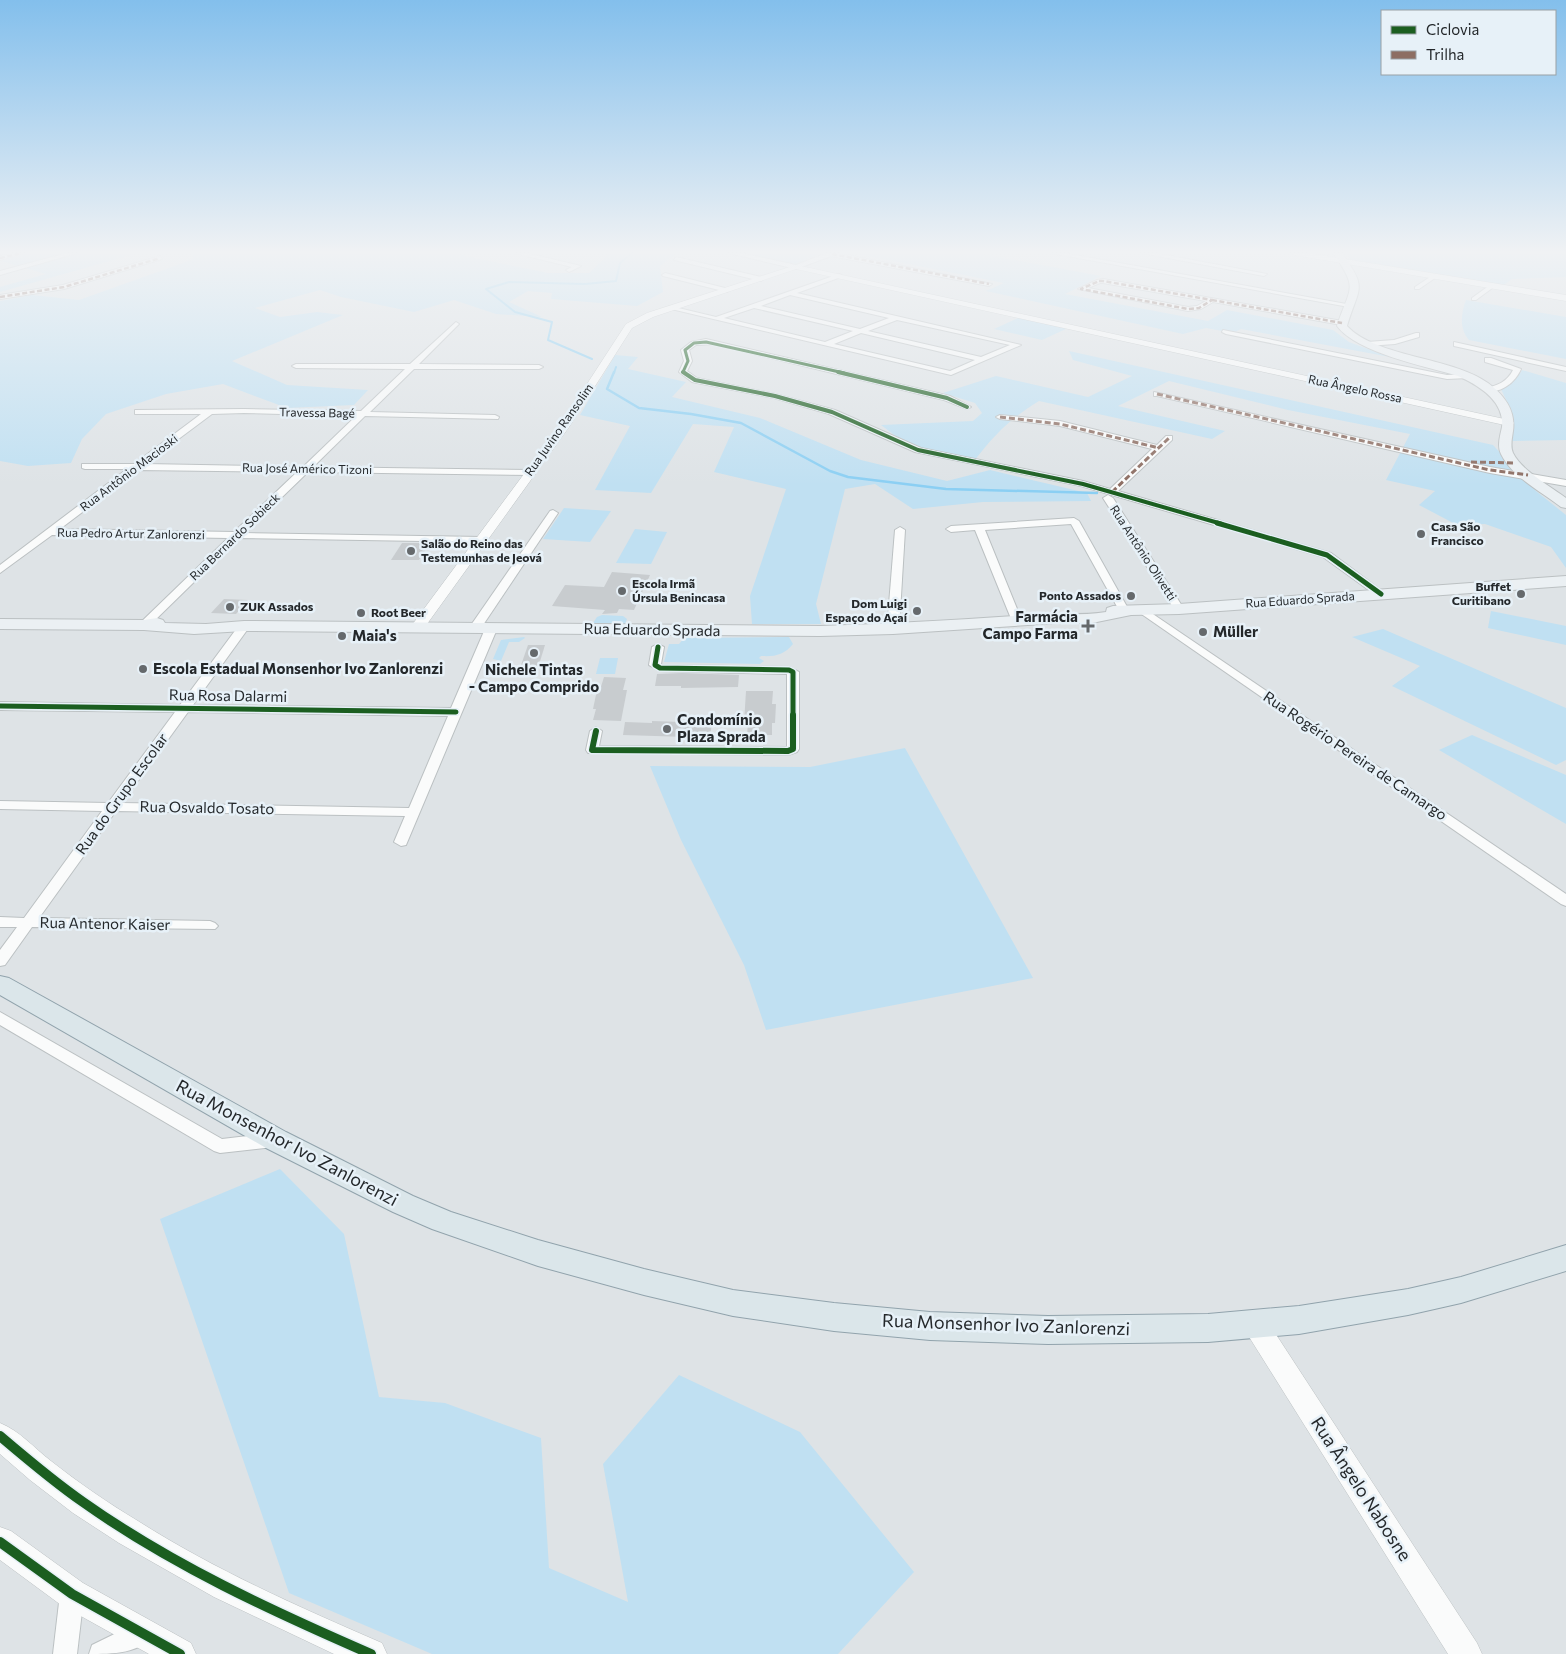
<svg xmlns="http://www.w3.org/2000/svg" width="1566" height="1654" font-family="Commissioner,sans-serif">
<rect width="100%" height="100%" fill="#dee3e6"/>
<g fill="#c0e0f2">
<polygon points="29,253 138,253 0,292 0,287 46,274 1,261"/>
<polygon points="193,253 451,253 548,273 589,273 610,253 676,253 660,266 663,292 637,306 551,299 552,293 528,291 509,302 542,317 496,314 454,300 414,312 341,297 320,290 255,308 280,317 317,312 343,315 232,361 287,385 368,390 354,405 287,408 223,384 166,394 106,414 82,439 71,463 28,466 0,461 0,301 32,295 79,300 183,263 193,259"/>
<polygon points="741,253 822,253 793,265"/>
<polygon points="853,253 976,253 1101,276 1065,294 1208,321 1227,310 1333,330 1349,342 1390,357 1241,329 1233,333 1206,328 1183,334 986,291 1004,283"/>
<polygon points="1346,253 1566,253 1566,277 1512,279 1502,286 1350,260 1349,255"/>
<path d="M1466,300L1566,317V359L1469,340C1459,329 1461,313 1466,300Z"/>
<polygon points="1020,317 1068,328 1042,340 994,329"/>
<path d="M1069,351L1493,445L1536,491L1566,515V568L1551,547L1485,524L1457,525L1419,505L1435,491L1386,480L1410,434L1288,410L1169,381L1118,406L1225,431L1212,439L1039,401C1010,419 996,433 974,461L906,444L881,425L973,421L982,413L975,403L943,393L996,376L1088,397L1132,376L1073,360Z"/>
<polygon points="615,355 638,357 628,369 686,382 672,397 760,418 861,460 947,481 990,470 1087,493 1091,501 983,502 913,509 875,484 845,489 816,604 821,624 752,624 750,596 786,489 714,472 734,427 693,424 651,493 595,490 630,426 580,415"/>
<polygon points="1522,370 1566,383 1566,440 1512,441 1512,413 1501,389 1518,376"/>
<polygon points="564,508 611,511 590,542 543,539"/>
<polygon points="635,529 667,532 651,564 616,563"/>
<polygon points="1491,611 1566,626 1566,645 1488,628"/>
<polygon points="602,615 623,616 627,619 625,624 593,623 597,617"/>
<polygon points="1383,629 1566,708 1566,760 1556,765 1392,686 1420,666 1352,637"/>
<polygon points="524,637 525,638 519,642 509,642 501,661 493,659 501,640"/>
<path d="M789,637L793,644C784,655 774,657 761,656L759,658L764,661L760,664L664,662L669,644H679L684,638Z"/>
<polygon points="600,658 618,658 615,674 596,674"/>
<polygon points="1472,735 1566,775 1566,824 1439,750"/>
<polygon points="905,748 1033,978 766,1030 744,965 681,840 650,766 810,767"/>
<polygon points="280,1169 344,1234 379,1397 445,1403 541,1438 549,1568 628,1602 603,1464 679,1375 800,1432 914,1572 838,1654 432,1654 289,1593 160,1219"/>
</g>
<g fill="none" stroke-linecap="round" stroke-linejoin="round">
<g stroke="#8bcff3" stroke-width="2">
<polyline points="592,359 548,340 552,322 515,312 486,289 509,282 585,284 616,281 620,263 632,253"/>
<polyline points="614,373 616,367"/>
</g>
<polyline stroke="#8bcff3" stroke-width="2.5" points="614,372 607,389 639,408 691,414 741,423 830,471 848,477 946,489 1097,493"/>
</g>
<g fill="#c8cccf">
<polygon points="402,543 430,543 419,560 391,560"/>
<polygon points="612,572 650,575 634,610 619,609 617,613 602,614 605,610 552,606 565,585 604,587"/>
<polygon points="224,599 248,600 236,614 211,613"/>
<polygon points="528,645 545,645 538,668 520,668"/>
<polygon points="682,673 739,675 738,687 681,688 681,686 655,686 657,674"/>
<polygon points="604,677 626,678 623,690 627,690 621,721 593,720 596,709 593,709 597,690 600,690"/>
<polygon points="746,691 773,691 772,704 776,704 775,723 772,723 772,735 747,735 748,723 744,723"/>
<polygon points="652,721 712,723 710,736 688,736 687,737 623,735 625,722 652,723"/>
</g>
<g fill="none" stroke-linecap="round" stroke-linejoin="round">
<defs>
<g id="minor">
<polygon points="13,253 24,253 0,260 0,256"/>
<polygon points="67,253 77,253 0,275 0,271"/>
<polygon points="514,253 526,253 581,266 569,272 566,270 572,267"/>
<polygon points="729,253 741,253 796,265 827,253 837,253 992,284 989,286 831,256 796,269"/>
<polygon points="1050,253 1064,253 1352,305 1349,307"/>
<polygon points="1141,253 1155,253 1267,274 1264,276"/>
<polygon points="160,256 162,259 64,289 0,299 0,295 63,285"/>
<polygon points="676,257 761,277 764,279 761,281 674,260"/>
<polygon points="665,273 729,289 730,290 727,292 663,276 662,275"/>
<path d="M839,274L841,275V277L797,293L1021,345L951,375L667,308L670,306L716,317ZM790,295L889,318L860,329L761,306ZM754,308L853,331L825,342L724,318ZM897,320L1010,345L981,357L868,331ZM861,333L975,360L950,371L834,344Z"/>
<polygon points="1433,275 1438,276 1419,289 1415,289 1415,287"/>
<path d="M1103,279L1342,321L1345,323L1342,325L1213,302L1201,309L1188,311L1078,289L1097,280ZM1100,283H1103L1206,301L1197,306L1188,307L1088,288Z"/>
<polygon points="1490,285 1495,286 1476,300 1472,300 1472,298"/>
<path d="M456,322L459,324L419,364L539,365L543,367L539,369H414L370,412L495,415L499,417L498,419L365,416L313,467L530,470L534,473L533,475L308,472L245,533L482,537L487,540L485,542L239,538L148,627L144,628L138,625L140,623L228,538L52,535L0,573V565L127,469H85L82,468V464H134L201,414H135V410L244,409L361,411L405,369L296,368L292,366L296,364H410ZM244,413L356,416L303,467L145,464L212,414ZM138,470L297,472L234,532L60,529Z"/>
<polygon points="1223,330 1447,375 1468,374 1472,376 1468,378 1447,379 1226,334 1222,332"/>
<polygon points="1416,333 1419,333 1419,337 1395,344 1367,346 1363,344 1367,342 1394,340"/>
<polygon points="706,339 950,396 971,407 967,409 944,400 713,344 696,345 689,350 692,361 687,371 697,378 775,394 835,410 921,448 1083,481 1110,489 1152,449 1060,426 1000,419 996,417 1000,415 1060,421 1157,445 1166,436 1172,436 1172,440 1118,491 1331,553 1386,594 1381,597 1377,596 1323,557 1081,486 915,452 829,414 774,398 692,382 679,372 684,361 681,350 691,342"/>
<polygon points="1454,342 1566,367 1566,371 1454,346"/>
<path d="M1485,358H1491L1521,369C1515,383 1501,393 1485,392V388C1497,386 1507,382 1513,370L1485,362Z"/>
<polygon points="1154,392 1490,467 1566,480 1566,486 1490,473 1157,396 1154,396"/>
<polygon points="1108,495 1113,498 1184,609 1183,611 1175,611 1174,609 1103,498"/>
<polygon points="553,510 558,513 481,628 479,630 471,630 469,628 550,511"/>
<polygon points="1074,518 1079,521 1130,612 1129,614 1125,615 1120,612 1071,524 985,530 1022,621 1017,624 1012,621 975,530 951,532 946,529 951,526"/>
<polygon points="900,527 905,530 899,629 893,632 887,629 895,530"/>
<polygon points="1144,608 1566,894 1566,906 1561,904 1140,613 1139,611"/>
<path d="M244,623L250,626L193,705L451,708L485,629L487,627H495L497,629L406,845L401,846L394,842L405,816L116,811L39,918L210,921L215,923L218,926L215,929L32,927L5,965L0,966V950L17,927H0V917L24,918L102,811L0,809V801L108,803L175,712L0,710V702L180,705L240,624ZM188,712L448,716L409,808L122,803Z"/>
<polygon points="658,644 664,647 661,664 662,665 789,667 799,672 799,749 797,752 788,755 588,753 586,750 590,731 596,727 602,731 599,746 787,747 787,674 660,671 649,665 652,647"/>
<polygon points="0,1012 222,1139 273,1133 279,1135 282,1140 279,1145 273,1147 220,1153 214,1151 0,1025"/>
<polygon points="72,1582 81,1585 84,1594 77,1654 53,1654 60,1594 63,1585"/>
<path d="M141,1621L150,1624L153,1633C143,1654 111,1654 89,1654L92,1645Z"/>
</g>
<g id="tertiary">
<polygon points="1290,253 1308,253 1566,295 1566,301 1294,255"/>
<polygon points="796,265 1509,420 1514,423 1509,426 796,269 653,317 632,328 569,427 422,631 412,631 410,628 412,625 561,424 626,324 647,313"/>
<polygon points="1255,1313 1264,1316 1477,1643 1482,1654 1448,1654 1246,1332 1242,1324 1246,1316"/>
<path d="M0,1423C20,1431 34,1448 51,1461C79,1483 108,1503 138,1521C215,1570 299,1607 382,1643L387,1654H334L214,1597L119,1543L73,1513L30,1480L0,1454Z"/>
<polygon points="0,1527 11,1531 83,1583 191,1643 196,1654 149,1654 61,1605 0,1560"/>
</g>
<g id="secondary">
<path d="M1333,253H1342C1368,290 1359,286 1347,326C1375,357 1452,357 1488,383C1504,395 1516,410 1513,431C1512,438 1510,447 1513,453C1521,470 1551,487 1566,498V508L1561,507C1542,492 1512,477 1501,454C1497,446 1500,436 1502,427C1505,401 1478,385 1458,376C1425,366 1357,353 1337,326C1350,286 1359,290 1333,253Z"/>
<path d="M1566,576V586L1179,614L1131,615L1092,623H1059L893,634L820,636L244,631L194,634L144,630L0,629V619L144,620L157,618L163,620L165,623L206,624L244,621L820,626C890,624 960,620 1030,615C1055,613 1081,616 1106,612L1107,608L1113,606L1179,604Z"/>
</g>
<polygon id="primary" points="0,976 9,978 286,1132 413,1196 451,1212 538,1240 644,1269 733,1290 834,1303 930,1312 1048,1316 1208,1314 1299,1306 1408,1289 1461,1277 1566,1245 1566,1271 1461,1303 1408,1315 1299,1334 1208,1342 1048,1344 930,1340 834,1331 733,1316 644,1295 538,1266 432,1229 393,1212 266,1148 0,995"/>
</defs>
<use href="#minor" stroke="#bbc0c2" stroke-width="2"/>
<use href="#tertiary" stroke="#bbc0c2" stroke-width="1"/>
<use href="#secondary" stroke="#bbc0c2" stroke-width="2"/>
<use href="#primary" stroke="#91a3ac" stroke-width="2"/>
<use href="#minor" fill="#fafbfb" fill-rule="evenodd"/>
<use href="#tertiary" fill="#fafbfb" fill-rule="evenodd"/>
<use href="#secondary" fill="#ebf0f3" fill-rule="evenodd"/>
<use href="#primary" fill="#dbe6ea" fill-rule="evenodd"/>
<g stroke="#8d6e63" stroke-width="2.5" stroke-dasharray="5 2.5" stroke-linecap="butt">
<polyline points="832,254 989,284"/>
<polyline points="0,258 21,253"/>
<polygon points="1099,281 1103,281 1212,300 1199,308 1188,309 1081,289"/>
<polyline points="0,297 64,287 160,258"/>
<polyline points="1212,300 1342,323"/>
</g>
<g stroke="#8d6e63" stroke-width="3" stroke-dasharray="6 3" stroke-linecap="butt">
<polyline points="1157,394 1490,470 1528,475"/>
<polyline points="1000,417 1060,424 1159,448"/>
<polyline points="1471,462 1515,463"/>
<polyline points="1112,492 1169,438"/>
</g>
<defs>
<polyline id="cycleway-far4" points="685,373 683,372 688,361 685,350 694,343 706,342 844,373"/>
<g id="cycleway-far3">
<polyline points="683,372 695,380 775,396 832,412 918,450 1083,484 1222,524"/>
<polyline points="838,372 947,398 967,407"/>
</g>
<g id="cycleway-far2">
<polyline points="1217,523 1327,555 1381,594"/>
<polyline points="658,647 655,665 660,668 789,670 793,672 793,716"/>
<polyline points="0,706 456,712"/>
</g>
<polyline id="cycleway-far1" points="596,731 592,750 788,751 793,749 793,715"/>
<g id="cycleway">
<path d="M0,1436C27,1459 54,1482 83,1502C172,1565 272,1611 371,1654"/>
<polyline points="0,1542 72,1594 180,1654"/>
</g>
</defs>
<use href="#cycleway-far4" stroke="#e7f1f8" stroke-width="4.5"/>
<use href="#cycleway-far3" stroke="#e7f1f8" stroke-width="5.5"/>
<use href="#cycleway-far2" stroke="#e7f1f8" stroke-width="8"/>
<use href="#cycleway-far1" stroke="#e7f1f8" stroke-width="9"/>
<use href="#cycleway" stroke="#e7f1f8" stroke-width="13"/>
<use href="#cycleway-far4" stroke="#1b5e20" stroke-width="3"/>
<use href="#cycleway-far3" stroke="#1b5e20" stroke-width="4"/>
<use href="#cycleway-far2" stroke="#1b5e20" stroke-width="5"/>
<use href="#cycleway-far1" stroke="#1b5e20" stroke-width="6"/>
<use href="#cycleway" stroke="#1b5e20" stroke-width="10"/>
</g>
<linearGradient id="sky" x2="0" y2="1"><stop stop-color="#83bfec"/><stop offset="0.52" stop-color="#f0f2f4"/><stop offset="1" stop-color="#f0f2f4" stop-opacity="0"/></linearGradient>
<rect width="1566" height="485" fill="url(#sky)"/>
<g fill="#65696c" stroke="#e7f1f8" stroke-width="2">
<circle cx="1421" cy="534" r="5"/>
<circle cx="411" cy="551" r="5"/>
<circle cx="622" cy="591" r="5"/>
<circle cx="1521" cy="594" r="5"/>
<circle cx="1131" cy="596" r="5"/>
<circle cx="230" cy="607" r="5"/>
<circle cx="917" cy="611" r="5"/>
<circle cx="361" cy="613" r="5"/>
<path d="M1085.5 618.5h5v5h5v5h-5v5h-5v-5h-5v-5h5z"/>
<circle cx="1203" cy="632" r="5"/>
<circle cx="342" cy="636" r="5"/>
<circle cx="534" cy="653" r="5"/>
<circle cx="143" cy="669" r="5"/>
<circle cx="667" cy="729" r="5"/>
</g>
<g text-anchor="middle" stroke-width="5" stroke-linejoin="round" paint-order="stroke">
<g font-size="12" fill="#24282b" stroke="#e7f1f8">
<text transform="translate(1355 389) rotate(12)" y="4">Rua Ângelo Rossa</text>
<text transform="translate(317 413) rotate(1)" y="4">Travessa Bagé</text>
<text transform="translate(559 430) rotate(-55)" y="4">Rua Juvino Ransolim</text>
<text transform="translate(307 469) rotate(1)" y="4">Rua José Américo Tizoni</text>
<text transform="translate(129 473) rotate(-37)" y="4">Rua Antônio Macioski</text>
<text transform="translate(131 534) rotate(1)" y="4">Rua Pedro Artur Zanlorenzi</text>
<text transform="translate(235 537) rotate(-44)" y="4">Rua Bernardo Sobieck</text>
<text transform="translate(1143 553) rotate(57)" y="4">Rua Antônio Olivetti</text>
<text transform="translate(1300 600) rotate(-4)" y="4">Rua Eduardo Sprada</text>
</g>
<g font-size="12" font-weight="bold" fill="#24282b" stroke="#e7f1f8" text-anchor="start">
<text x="1431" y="531">Casa São<tspan x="1431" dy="14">Francisco</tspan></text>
<text x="421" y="548">Salão do Reino das<tspan x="421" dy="14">Testemunhas de Jeová</tspan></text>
<text x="632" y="588">Escola Irmã<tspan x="632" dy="14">Úrsula Benincasa</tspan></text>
<text x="1511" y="591" text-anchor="end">Buffet<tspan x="1511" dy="14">Curitibano</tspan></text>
<text x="1121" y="600" text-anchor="end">Ponto Assados</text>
<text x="907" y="608" text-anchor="end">Dom Luigi<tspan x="907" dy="14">Espaço do Açaí</tspan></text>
<text x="240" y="611">ZUK Assados</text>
<text x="371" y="617">Root Beer</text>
</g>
<g font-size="15" font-weight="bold" fill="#24282b" stroke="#e7f1f8" text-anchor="start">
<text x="1078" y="622" text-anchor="end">Farmácia<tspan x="1078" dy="17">Campo Farma</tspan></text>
<text x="1213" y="637">Müller</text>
<text x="352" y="641">Maia's</text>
<text x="153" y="674">Escola Estadual Monsenhor Ivo Zanlorenzi</text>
<text x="534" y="675" text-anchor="middle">Nichele Tintas<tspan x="534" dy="17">- Campo Comprido</tspan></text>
<text x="677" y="725">Condomínio<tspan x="677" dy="17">Plaza Sprada</tspan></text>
</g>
<g font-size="15" fill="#24282b" stroke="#e7f1f8">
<text transform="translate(652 630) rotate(1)" y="5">Rua Eduardo Sprada</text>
<text transform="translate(228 696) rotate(1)" y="5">Rua Rosa Dalarmi</text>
<text transform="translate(1355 756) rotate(34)" y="5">Rua Rogério Pereira de Camargo</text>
<text transform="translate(122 794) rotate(-54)" y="5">Rua do Grupo Escolar</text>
<text transform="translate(207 808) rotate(1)" y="5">Rua Osvaldo Tosato</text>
<text transform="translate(105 924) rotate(1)" y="5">Rua Antenor Kaiser</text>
</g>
<g font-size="18" fill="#24282b" stroke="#e7f1f8">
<text transform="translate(287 1143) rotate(28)" y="6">Rua Monsenhor Ivo Zanlorenzi</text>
<text transform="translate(1006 1325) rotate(2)" y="6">Rua Monsenhor Ivo Zanlorenzi</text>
<text transform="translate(1361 1489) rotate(57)" y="6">Rua Ângelo Nabosne</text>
</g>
</g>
<rect x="1381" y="10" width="175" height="65" fill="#e7f1f8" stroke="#99a1a6"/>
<rect x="1391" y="26" width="25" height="8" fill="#1b5e20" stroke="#99a1a6"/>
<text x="1426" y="35" font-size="15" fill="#24282b">Ciclovia</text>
<rect x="1391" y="51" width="25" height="8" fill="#8d6e63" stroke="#99a1a6"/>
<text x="1426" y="60" font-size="15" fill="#24282b">Trilha</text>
</svg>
